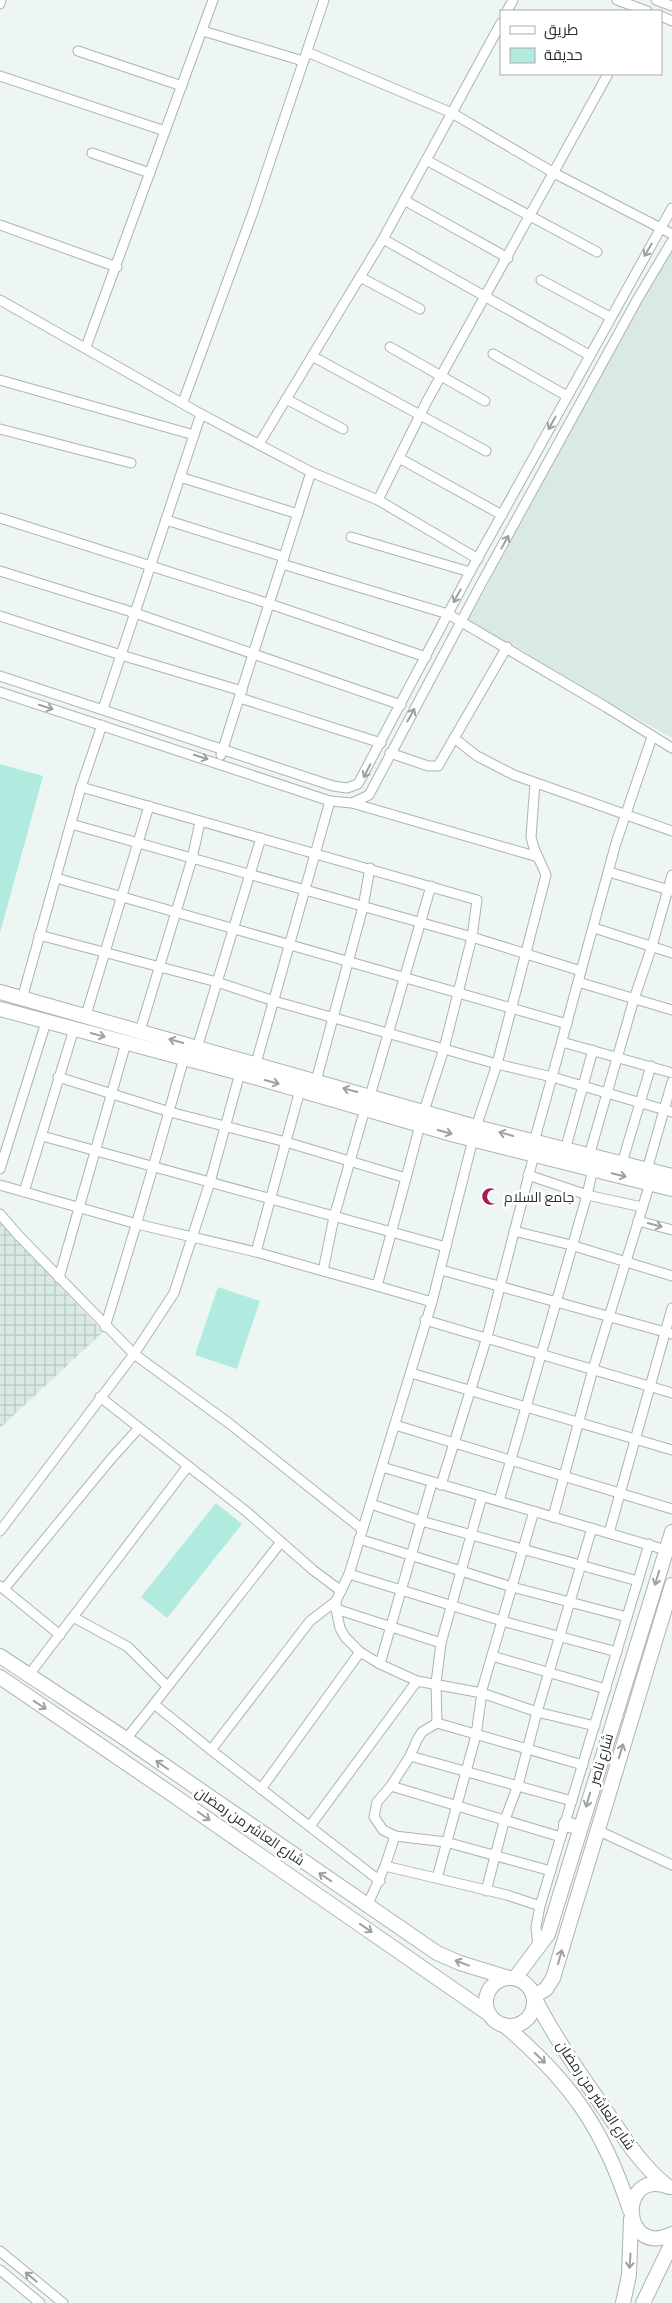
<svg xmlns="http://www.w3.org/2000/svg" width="672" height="2303" font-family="'Crimson Pro',Cairo,serif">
<defs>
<pattern id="industrial-grid" width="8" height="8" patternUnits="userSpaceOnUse" patternTransform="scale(1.25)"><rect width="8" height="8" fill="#d9e9e6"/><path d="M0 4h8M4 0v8" fill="none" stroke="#bac8c5"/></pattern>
</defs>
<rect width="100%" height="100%" fill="#eef6f4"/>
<polygon fill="#d9e9e6" points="670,248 672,249 672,738 467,622"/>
<polygon fill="url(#industrial-grid)" points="0,1223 103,1332 0,1428"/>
<g fill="#b1eadf">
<polygon points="0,764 43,776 0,933"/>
<polygon points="218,1287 260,1301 237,1369 195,1355"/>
<polygon points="216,1503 242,1524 167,1618 141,1597"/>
</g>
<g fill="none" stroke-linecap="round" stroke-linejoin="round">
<defs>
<g id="minor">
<polyline points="617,0 647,11"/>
<polyline points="656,0 672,6"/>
<polyline points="0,4 1,0"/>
<polyline points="507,11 513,0"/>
<polyline points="661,16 672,21"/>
<polyline points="203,31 303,61"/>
<polyline points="78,51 182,86"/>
<polyline points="307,52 452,113 554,173 672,234"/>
<polyline points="0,76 165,131"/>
<polyline points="92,153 150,173"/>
<polyline points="426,160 597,252"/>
<polyline points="404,200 508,258"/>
<polyline points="0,225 117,267"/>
<polyline points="383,239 589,355"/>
<polyline points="360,277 420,309"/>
<polyline points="541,280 610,317"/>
<polyline points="0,300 201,414 311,472 378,500 478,559"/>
<polyline points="86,347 213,0"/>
<polyline points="390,347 485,401"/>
<polyline points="493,354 567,396"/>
<polyline points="312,356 486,451"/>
<polyline points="0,380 194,435"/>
<polyline points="286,399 343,429"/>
<polyline points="183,402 253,212 324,0"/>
<polyline points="0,429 131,463"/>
<polyline points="259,444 383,239 501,23"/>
<polyline points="399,458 502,515"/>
<polyline points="180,477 298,514"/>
<polyline points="378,500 427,401 608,74"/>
<polyline points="0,518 270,604 426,657"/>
<polyline points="166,520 284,557"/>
<polyline points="351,537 470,572"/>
<polyline points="282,564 448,614 606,707 672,748"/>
<polyline points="0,571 135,613 401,705"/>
<polyline points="0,616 121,655 242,691"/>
<polyline points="0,676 333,786 347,788 358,784 470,572 672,208"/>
<polyline points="0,692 330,801 352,803 369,795 480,586 637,300 672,241"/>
<polyline points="240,698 381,743"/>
<polyline points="103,709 201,414"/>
<polyline points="454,738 477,756 514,775 672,831"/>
<polyline points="390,753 428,766 438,766 507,647"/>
<polyline points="221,755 311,472"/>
<polyline points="81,787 102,725"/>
<polyline points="352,803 538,857"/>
<polyline points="71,824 472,937 581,971"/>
<polyline points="609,872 672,891"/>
<polyline points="56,878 567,1024"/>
<polyline points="594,928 672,953"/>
<polyline points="39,935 217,982 274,1001 497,1064 546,875 534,848 531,837 535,783"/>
<polyline points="578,982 672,1010"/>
<polyline points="22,999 81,787 477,900 472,937 444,1049 424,1111"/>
<polyline points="86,1015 149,806"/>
<polyline points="140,1031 192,859 200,822"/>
<polyline points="562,1042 672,1073"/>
<polyline points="197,1048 261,838"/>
<polyline points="256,1063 330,801"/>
<polyline points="58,1077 170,1112 286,1142 406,1178 420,1125"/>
<polyline points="316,1081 363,907 370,868"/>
<polyline points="370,1096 431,886"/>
<polyline points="365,1109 334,1217 323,1271 377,1286 406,1178"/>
<polyline points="42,1136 446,1247"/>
<polyline points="534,1142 552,1077 672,1112"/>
<polyline points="565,1150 593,1050"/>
<polyline points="589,1156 634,999 652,946 672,875"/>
<polyline points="622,1163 651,1066"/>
<polyline points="0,1169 46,1022"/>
<polyline points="647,1170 672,1082"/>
<polyline points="528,1175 587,1195 642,1207"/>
<polyline points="0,1185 137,1224 256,1252 300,1090"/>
<polyline points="24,1192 74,1029"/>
<polyline points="0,1214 19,1236 134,1354 230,1424 362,1529"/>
<polyline points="638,1221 672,1230"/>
<polyline points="514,1231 571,1245 672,1276"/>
<polyline points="256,1252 323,1271"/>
<polyline points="441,1270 672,1334"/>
<polyline points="59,1278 126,1043"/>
<polyline points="377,1286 432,1302"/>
<polyline points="425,1320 672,1393"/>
<path d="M105,1327C133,1237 159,1148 184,1058"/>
<polyline points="411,1373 672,1450"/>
<polyline points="100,1397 247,1512 313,1570 341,1591"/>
<polyline points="395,1425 672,1509"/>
<polyline points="382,1467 666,1550"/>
<polyline points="441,1485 487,1337 534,1155"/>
<polyline points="482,1496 441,1643 436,1683 437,1723 583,1765"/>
<polyline points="499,1501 587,1195 593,1169"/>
<polyline points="371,1504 421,1521 638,1581"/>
<polyline points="553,1517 593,1369 650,1183"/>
<polyline points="0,1531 134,1354 174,1293 210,1182 240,1073"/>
<polyline points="609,1533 672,1308"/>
<polyline points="359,1539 512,1587 627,1617"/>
<polyline points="349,1574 502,1621 617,1652"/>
<polyline points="0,1586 60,1635"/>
<polyline points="4,1589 111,1459 139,1428"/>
<polyline points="336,1609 441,1643"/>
<polyline points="73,1617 128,1647 167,1686"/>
<polyline points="492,1656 606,1689"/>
<polyline points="380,1664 432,1483"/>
<polyline points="28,1676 188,1466"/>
<polyline points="481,1693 534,1511"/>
<polyline points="154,1704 281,1542"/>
<polyline points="437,1723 422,1732 417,1740 410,1756 391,1786 377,1802 374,1817 383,1830 395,1836 446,1842 551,1871"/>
<polyline points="595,1726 537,1712 482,1693 417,1681 380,1664 360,1652 345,1637 340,1628 336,1609 336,1601 349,1574 432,1302 476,1127 497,1064 552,1077 616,843 652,737"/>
<polyline points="126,1739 154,1704 211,1750 380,1881"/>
<polyline points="211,1750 310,1621 336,1601"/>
<polyline points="410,1756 572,1801"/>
<polyline points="391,1786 561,1837"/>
<polyline points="261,1789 360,1652"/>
<polyline points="310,1826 417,1681"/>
<polyline points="597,1830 672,1865"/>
<polyline points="385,1866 395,1836"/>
<polyline points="437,1878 476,1735 482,1693"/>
<polyline points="486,1891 504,1822 518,1785 537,1712 592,1528"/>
<polyline points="367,1906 385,1866 507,1895 540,1906"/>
<polyline points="538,1947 536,1927 540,1906 649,1544"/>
<polyline points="0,2251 63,2303"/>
<polyline points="0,2270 40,2303"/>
</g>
<g id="primary">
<polyline points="0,992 476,1127 672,1176"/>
<polyline points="0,1009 240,1073 455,1135 672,1189"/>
<polyline points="0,1656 126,1739 437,1953 460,1963 509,1978"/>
<polyline points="0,1677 173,1795 489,2014"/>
<polyline points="566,1824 580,1828"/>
<circle cx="510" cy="2002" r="24"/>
<polyline points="515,1978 548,1934 672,1532"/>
<polyline points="534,1996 546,1989 553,1978 672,1585"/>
<path d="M535,1999C555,2038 579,2073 604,2108C623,2136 640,2164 666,2185"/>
<path d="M504,2025C570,2081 603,2127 630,2210"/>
<path d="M669,2187C617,2167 621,2259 672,2234"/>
<polyline points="623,2303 629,2275 631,2219"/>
<polyline points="643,2303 672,2243"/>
</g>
</defs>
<use href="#minor" stroke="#acb4b3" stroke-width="11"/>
<use href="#primary" stroke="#acb4b3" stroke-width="16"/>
<use href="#minor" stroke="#fff" stroke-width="9"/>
<use href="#primary" stroke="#fff" stroke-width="14"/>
</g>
<defs><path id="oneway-shaft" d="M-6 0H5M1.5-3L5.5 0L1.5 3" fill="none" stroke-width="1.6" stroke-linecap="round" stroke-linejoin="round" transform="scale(1.25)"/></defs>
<g stroke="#9fa0a0">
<use href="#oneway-shaft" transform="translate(648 250) rotate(120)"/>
<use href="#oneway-shaft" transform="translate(552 423) rotate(119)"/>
<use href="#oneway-shaft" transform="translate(505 542) rotate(-61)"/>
<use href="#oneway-shaft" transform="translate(457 596) rotate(119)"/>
<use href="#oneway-shaft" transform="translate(46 707) rotate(18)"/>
<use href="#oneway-shaft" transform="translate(411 715) rotate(-61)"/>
<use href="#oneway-shaft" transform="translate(201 757) rotate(18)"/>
<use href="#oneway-shaft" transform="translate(367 771) rotate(117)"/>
<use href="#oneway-shaft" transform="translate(98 1035) rotate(15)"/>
<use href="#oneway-shaft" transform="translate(176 1041) rotate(-164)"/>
<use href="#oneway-shaft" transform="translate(272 1082) rotate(16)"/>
<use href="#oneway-shaft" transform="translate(350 1090) rotate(-165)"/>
<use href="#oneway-shaft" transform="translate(445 1132) rotate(16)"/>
<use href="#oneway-shaft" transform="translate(506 1134) rotate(-165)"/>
<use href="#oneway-shaft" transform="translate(619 1175) rotate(14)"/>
<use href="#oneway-shaft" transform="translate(655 1225) rotate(15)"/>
<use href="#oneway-shaft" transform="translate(657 1578) rotate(107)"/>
<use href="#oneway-shaft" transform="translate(40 1705) rotate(34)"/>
<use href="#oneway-shaft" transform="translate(621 1751) rotate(-73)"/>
<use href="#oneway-shaft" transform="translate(162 1765) rotate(-145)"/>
<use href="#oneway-shaft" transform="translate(588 1800) rotate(106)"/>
<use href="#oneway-shaft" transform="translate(204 1816) rotate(35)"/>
<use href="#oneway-shaft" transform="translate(325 1877) rotate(-146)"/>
<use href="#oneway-shaft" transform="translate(366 1928) rotate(35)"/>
<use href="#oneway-shaft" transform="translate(560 1957) rotate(-74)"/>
<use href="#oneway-shaft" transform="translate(462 1963) rotate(-159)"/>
<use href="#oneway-shaft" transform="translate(540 2058) rotate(44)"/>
<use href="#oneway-shaft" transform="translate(630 2261) rotate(94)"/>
<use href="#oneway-shaft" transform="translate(31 2277) rotate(-140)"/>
</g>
<defs>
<symbol id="mosque-bare" viewBox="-9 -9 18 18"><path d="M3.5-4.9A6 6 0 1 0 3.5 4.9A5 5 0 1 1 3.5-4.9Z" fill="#a91957" stroke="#fff" stroke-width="2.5" paint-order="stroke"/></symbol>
</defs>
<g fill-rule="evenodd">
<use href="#mosque-bare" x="478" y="1184" width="25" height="25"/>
</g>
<g text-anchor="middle" stroke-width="5" stroke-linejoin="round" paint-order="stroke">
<g font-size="14" fill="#2a2d2c" stroke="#fff" text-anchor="start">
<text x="504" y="1202">جامع السلام</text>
</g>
<g font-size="14" fill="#2a2d2c" stroke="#fff">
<text transform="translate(601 1759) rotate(-73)" y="5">شارع ناصر</text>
<text transform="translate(250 1826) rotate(34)" y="5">شارع العاشر من رمضان</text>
<text transform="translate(596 2095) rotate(56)" y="5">شارع العاشر من رمضان</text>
</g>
</g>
<rect x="500" y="10" width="162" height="65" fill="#ffffff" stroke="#aaabab"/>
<rect x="510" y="26" width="25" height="8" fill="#ffffff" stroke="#aaabab"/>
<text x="544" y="35" font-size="15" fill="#2a2d2c">طريق</text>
<rect x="510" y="48" width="25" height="15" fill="#b1eadf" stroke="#aaabab"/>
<text x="544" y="60" font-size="15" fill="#2a2d2c">حديقة</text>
</svg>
